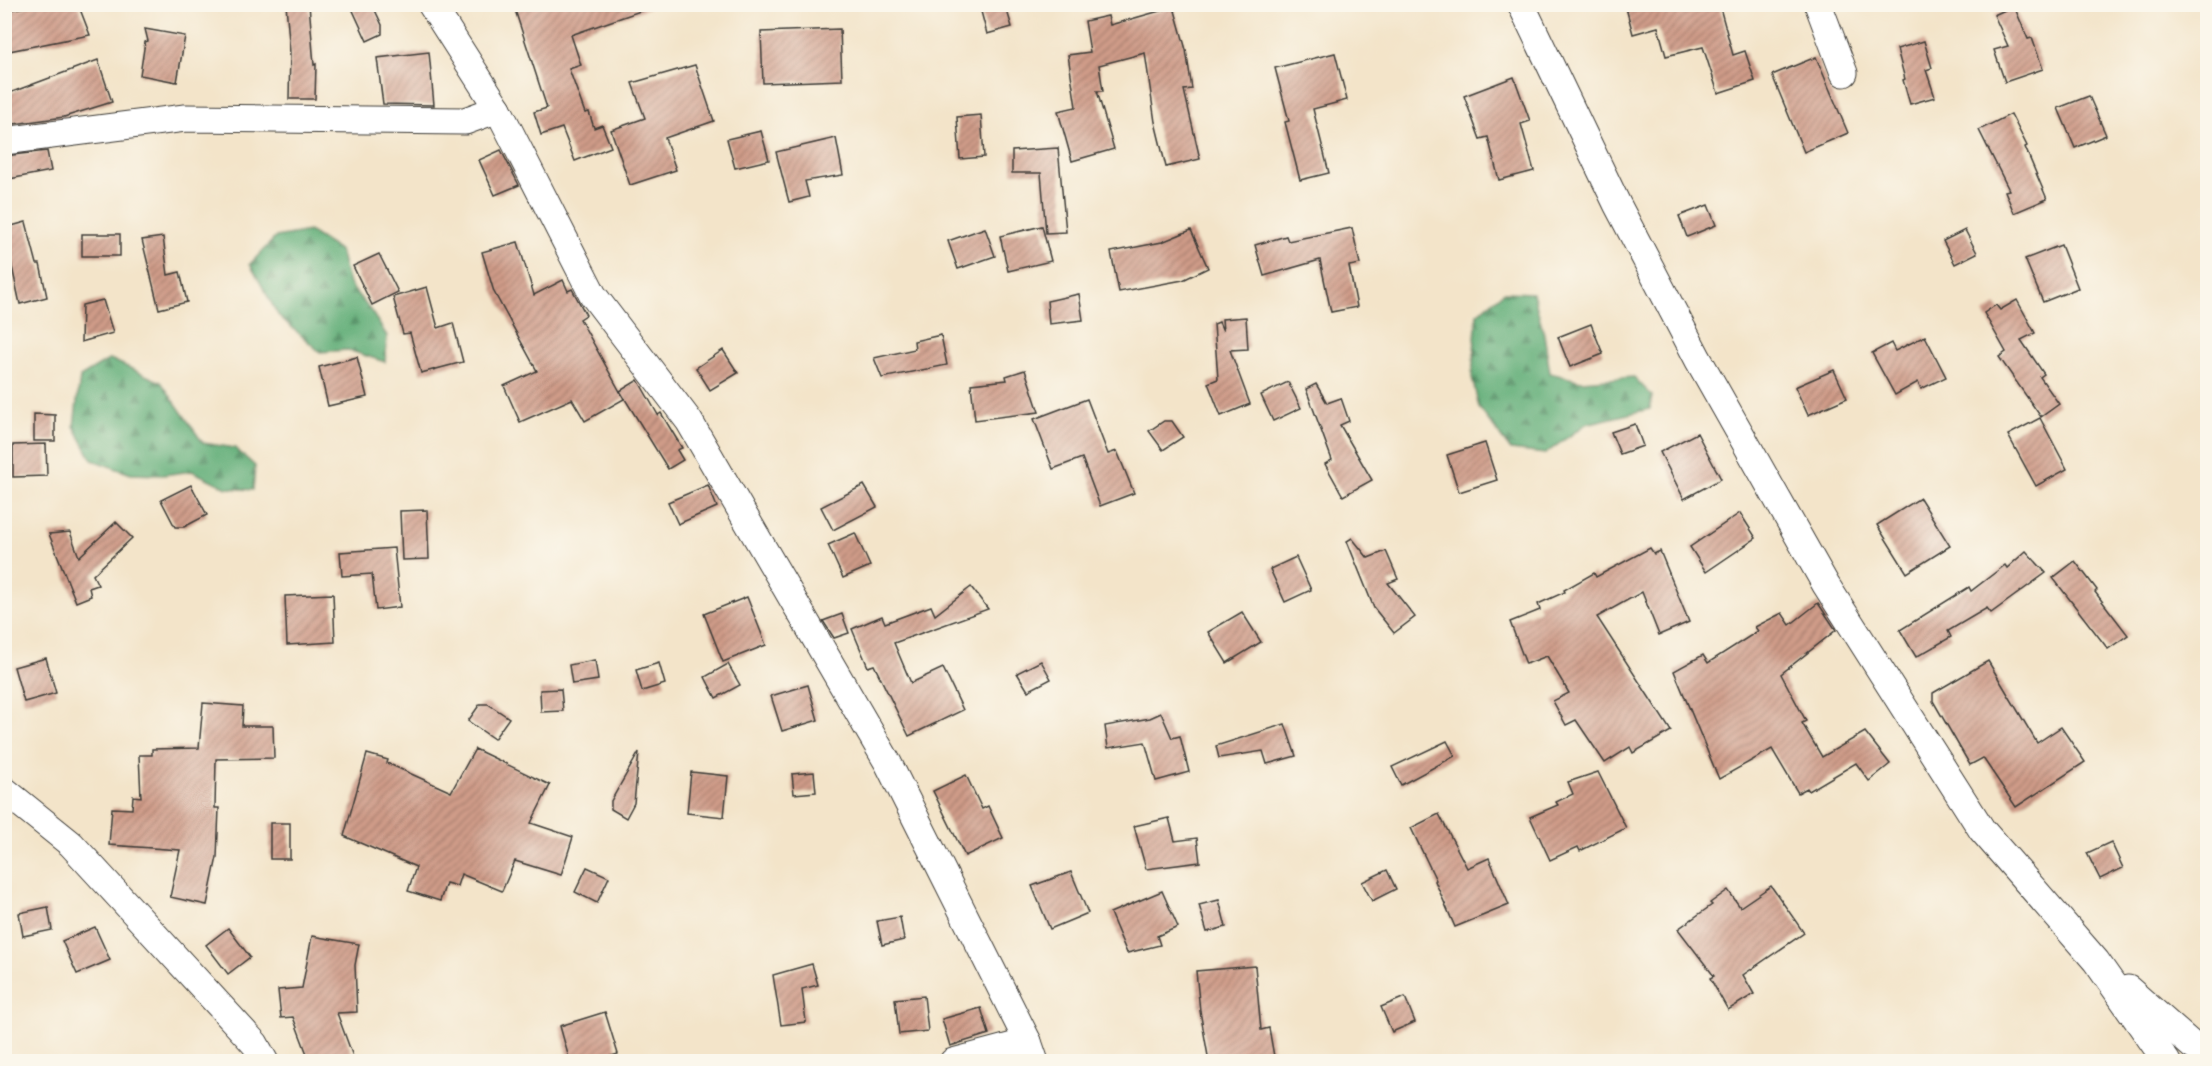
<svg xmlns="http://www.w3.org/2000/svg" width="2212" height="1066" font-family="'Shantell Sans',sans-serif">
<defs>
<pattern id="forest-firs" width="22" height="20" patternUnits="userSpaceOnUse" patternTransform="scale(1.5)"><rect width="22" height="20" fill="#60ad77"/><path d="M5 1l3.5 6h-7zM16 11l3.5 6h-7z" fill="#4e8c61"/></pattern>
<pattern id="building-hatch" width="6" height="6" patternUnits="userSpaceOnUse" patternTransform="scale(1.5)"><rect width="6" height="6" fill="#cf9b88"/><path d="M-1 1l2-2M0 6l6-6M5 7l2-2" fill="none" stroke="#a77e6e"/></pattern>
</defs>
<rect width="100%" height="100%" fill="#fbf7ec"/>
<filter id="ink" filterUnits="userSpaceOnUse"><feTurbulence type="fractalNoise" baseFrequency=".0167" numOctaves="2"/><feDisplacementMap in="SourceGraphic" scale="12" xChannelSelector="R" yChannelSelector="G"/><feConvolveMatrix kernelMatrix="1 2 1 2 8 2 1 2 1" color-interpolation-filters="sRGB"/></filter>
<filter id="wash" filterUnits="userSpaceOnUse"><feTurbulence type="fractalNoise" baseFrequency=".008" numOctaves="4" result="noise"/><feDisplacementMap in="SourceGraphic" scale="24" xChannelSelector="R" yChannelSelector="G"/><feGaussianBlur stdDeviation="1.35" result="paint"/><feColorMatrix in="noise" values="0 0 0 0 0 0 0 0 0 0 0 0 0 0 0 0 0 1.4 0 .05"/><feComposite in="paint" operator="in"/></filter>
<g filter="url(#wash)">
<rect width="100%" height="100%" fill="#f3e4c9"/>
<g fill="url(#forest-firs)" stroke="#3e644a" stroke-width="1.5">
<polygon points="309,231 340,251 349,284 371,311 387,336 385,362 348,350 320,352 278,315 250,264 276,237"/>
<polygon points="1504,292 1533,293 1544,334 1550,373 1581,381 1634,377 1652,396 1650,409 1586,424 1545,454 1511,450 1479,408 1472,377 1477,314"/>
<polygon points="110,359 161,382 203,443 235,448 255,466 253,490 227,488 192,471 163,475 131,474 92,460 74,426 80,377"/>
</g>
<g id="blocks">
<g fill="url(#building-hatch)">
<polygon points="25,4 78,4 90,35 4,52 4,11 26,7"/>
<polygon points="286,4 309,4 314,65 316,64 315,99 289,99 290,53"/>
<polygon points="350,4 372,4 382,25 382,34 367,41"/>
<polygon points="532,4 649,4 649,8 571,35 581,65 569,69 585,113 589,112 594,128 602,125 611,147 575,161 562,128 541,135 534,112 547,108 515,10"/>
<polygon points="979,4 1005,4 1012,27 987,34"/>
<polygon points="1625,4 1719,4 1733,55 1745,51 1755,81 1718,93 1703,47 1666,56 1658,27 1633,34"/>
<polygon points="2014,6 2028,39 2032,38 2043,69 2005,82 1994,50 2008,46 1994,15"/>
<polygon points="1174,7 1186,50 1192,89 1184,90 1200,159 1166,167 1155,122 1145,53 1099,65 1103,91 1097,91 1114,149 1072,161 1058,111 1076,107 1068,55 1090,52 1085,21 1108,16 1110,25"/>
<polygon points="145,29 185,36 177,82 140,75 145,42 148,41"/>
<polygon points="840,29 842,80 763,83 761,32"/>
<polygon points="1924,41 1932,68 1926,70 1935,97 1910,104 1903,80 1905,79 1897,49"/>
<polygon points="429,52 434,105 383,104 377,58"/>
<polygon points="1335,53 1347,100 1313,109 1329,173 1300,180 1285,122 1289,121 1275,68"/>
<polygon points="1816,57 1848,133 1804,152 1772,75"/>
<polygon points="98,60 112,102 64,117 14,124 4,95"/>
<polygon points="695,65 714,121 665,138 676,170 630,185 611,130 645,118 632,83"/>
<polygon points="1514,77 1530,121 1521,124 1534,171 1499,180 1488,137 1480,139 1464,96"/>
<polygon points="2089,96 2106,135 2075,148 2058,108"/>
<polygon points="2011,114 2027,146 2025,147 2047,199 2014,213 2005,191 2009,190 1979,130"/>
<polygon points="981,115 984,157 960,159 957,117"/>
<polygon points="761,131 769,160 735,168 727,139"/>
<polygon points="836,138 843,175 805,181 809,197 789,202 776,152"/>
<polygon points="1058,148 1066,232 1046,233 1041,173 1012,173 1012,151"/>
<polygon points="501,150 519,185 495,195 479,160"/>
<polygon points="47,151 51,171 4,180 4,156"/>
<polygon points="1708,205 1716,225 1687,237 1679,216"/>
<polygon points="26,222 37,264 40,264 47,297 20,304 11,262 8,262 4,250 4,228"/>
<polygon points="1042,226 1051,261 1008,271 1000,236"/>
<polygon points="985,228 995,256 958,269 948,241"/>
<polygon points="1352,228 1360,264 1349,266 1357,307 1331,312 1320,260 1264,276 1255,245 1286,236 1288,241"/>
<polygon points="1191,230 1208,268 1183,280 1119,292 1111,252 1162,242"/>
<polygon points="1965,230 1977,253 1955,264 1943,241"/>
<rect x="82" y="234" width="38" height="22"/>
<polygon points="163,237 168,275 180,272 187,302 159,309 142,240"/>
<polygon points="518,242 534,295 563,280 568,291 572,289 586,315 580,319 624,399 585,421 572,399 520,422 504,386 537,371 494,292 482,252"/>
<polygon points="2061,245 2078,288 2043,302 2025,259"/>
<polygon points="379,254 398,292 372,305 353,266"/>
<polygon points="427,287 438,328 453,323 463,362 421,373 410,333 403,334 393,297"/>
<polygon points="1079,294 1083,320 1049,324 1047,301"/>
<polygon points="103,300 113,333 81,342 82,305"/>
<polygon points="2017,300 2035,333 2021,340 2044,374 2040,377 2059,404 2041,417 1999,357 2006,352 1984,313 1996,305 2000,310"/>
<polygon points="1246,317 1248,349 1230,350 1250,404 1221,416 1208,383 1218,379 1214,324 1219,322 1223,331 1222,319"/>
<polygon points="1591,324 1603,354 1570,367 1558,337"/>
<polygon points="941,335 947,365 882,378 874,358 915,349 914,341"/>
<polygon points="1925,336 1946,377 1921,389 1918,382 1895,395 1872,353 1891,343 1895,351"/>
<polygon points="723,350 738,373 710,390 696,368"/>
<polygon points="357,357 367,397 328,406 319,367"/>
<polygon points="1025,370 1039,412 975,420 971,384 1007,380 1006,376"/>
<polygon points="1834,370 1847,398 1808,415 1795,387"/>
<polygon points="638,380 658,415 661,413 682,448 677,450 683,460 668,469 620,391"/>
<polygon points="1288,382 1301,408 1273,421 1261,395"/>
<polygon points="1316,384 1327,403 1341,398 1349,421 1340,425 1372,480 1343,496 1325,464 1332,460 1306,389"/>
<polygon points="1087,399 1108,454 1117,451 1134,493 1100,506 1082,458 1053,469 1034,419"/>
<polygon points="34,414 55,415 55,441 34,441"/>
<polygon points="2040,418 2067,469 2036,486 2008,435"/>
<polygon points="1164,421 1172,421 1183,437 1163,450 1149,431"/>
<polygon points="1635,424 1643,446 1620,454 1611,432"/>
<polygon points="1697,433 1721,479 1684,499 1660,452"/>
<polygon points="1485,443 1497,480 1459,492 1447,455"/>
<polygon points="46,444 47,476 13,477 13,445"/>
<polygon points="191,485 207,515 184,527 175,527 161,500"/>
<polygon points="708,485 717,507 678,524 668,502"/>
<polygon points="864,485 877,507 833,530 821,507"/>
<polygon points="1920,498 1950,546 1907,573 1877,525"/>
<polygon points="427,510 429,559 402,560 400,511"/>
<polygon points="1740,513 1756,538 1706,572 1690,547"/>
<polygon points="116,522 132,538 93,575 98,585 89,588 91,596 76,602 49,534 70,532 79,557"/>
<polygon points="855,533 870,566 843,578 828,545"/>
<polygon points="1352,538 1368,558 1386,551 1398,579 1388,583 1415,617 1394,633 1374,608 1347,541"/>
<polygon points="394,548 400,607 376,610 372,574 342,576 340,552"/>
<polygon points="1650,548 1654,554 1660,551 1689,622 1659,635 1642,592 1597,617 1671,731 1633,753 1630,747 1605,763 1576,720 1566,725 1553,701 1569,693 1547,656 1526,664 1510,622 1540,610 1538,604 1565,592 1564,590 1594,573 1596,577"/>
<polygon points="2026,551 2046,573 1991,613 1987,608 1948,631 1951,637 1916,657 1900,630 1969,587 1971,591 2005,565 2007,568"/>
<polygon points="1296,557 1311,590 1285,602 1270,569"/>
<polygon points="2075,561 2097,590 2095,592 2128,635 2108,649 2053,578"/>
<polygon points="971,587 988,609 894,643 911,683 943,668 963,710 909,736 874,665 868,667 852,629 882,616 885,623 931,606 935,615"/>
<polygon points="333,594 335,642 287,645 285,596"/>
<polygon points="747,597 766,645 723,662 704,614"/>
<polygon points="1818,603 1836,630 1781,674 1806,721 1802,723 1822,757 1865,732 1890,764 1869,781 1856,763 1809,791 1807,788 1798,793 1772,749 1719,779 1674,671 1703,655 1708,663 1758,631 1755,627 1782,613 1790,625"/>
<polygon points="1242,612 1261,642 1227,663 1208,632"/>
<polygon points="842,614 849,633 834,638 823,621"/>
<polygon points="46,658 56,693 24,702 14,667"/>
<polygon points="595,660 598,680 572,684 569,665"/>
<polygon points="1041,661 1051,679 1028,691 1017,673"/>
<polygon points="1988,661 2037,743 2061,727 2085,762 2016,807 1983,758 1970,765 1933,701 1933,693"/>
<polygon points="659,663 665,684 642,691 636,670"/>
<polygon points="728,664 740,685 716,698 705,677"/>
<polygon points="808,685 818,720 782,731 771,696"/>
<polygon points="561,689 563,711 541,712 540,690"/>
<polygon points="203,703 243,706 242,726 273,726 274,758 216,759 215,808 219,808 217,857 207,905 170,897 180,850 109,845 112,808 132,809 133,796 141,797 139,755 152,755 152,749 199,748"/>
<polygon points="480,704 488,704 509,718 494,739 468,721"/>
<polygon points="1161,713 1172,738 1180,736 1189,772 1156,781 1145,742 1108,748 1105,726 1150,718"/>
<polygon points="1285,724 1296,756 1267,764 1263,751 1219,758 1216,746"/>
<polygon points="1447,741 1455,756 1401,785 1392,767"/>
<polygon points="475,749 550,785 531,823 573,837 561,875 515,861 502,891 461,874 457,886 446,883 440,901 408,891 416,867 344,836 367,754 388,760 387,763 451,792"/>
<polygon points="639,752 634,803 626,818 611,809 611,801"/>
<polygon points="691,772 728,776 724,817 687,813"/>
<polygon points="814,772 816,792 794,794 792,774"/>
<polygon points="1598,772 1626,828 1580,851 1578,847 1550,860 1530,817 1558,805 1556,802 1573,794 1568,782"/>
<polygon points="966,775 982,809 988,806 1003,838 965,856 933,791"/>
<polygon points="1439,814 1467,868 1489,858 1509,905 1455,927 1435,881 1436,880 1411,828"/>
<polygon points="1169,818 1175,841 1197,838 1200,862 1146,869 1134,826"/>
<rect x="270" y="823" width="20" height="36"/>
<polygon points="2111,842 2123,868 2100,879 2087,853"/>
<polygon points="587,867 609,877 597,903 575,892"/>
<polygon points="1387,870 1396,889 1372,901 1362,882"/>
<polygon points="1071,872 1088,913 1050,929 1032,886"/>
<polygon points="1771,886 1804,933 1743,975 1754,994 1728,1010 1710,978 1714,976 1678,929 1712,905 1710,903 1728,890 1740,907"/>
<polygon points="1162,891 1178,927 1157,936 1160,945 1127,953 1110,913"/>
<polygon points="1219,900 1226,927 1207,932 1199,905"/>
<polygon points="48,907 52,930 23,936 19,913"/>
<polygon points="900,917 904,940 882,945 877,921"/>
<polygon points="95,927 110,960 77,974 62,941"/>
<polygon points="228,928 250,957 228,974 206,945"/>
<polygon points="312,936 359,944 355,965 357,1012 337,1013 355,1062 310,1062 293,1017 281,1018 278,990 302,988"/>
<polygon points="812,964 818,985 802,989 806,1022 781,1025 773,975"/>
<polygon points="1255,966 1261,1030 1269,1028 1275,1062 1209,1062 1200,1011 1196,971"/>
<polygon points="924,996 928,1031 899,1034 895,999"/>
<polygon points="1405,997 1415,1022 1392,1032 1381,1007"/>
<polygon points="981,1008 989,1034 950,1046 942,1019"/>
<polygon points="605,1012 618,1054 594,1062 570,1062 560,1026"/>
</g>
</g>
</g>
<g filter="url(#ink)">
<use href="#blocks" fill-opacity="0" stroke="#3c3a36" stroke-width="1.5"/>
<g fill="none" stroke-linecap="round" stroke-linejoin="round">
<defs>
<g id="minor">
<polyline points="431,4 498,109 593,295 689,421 888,763 1028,1042 1035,1062"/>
<polyline points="1521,4 1617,204 1698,359 1826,585 1982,830 2096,961 2167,1062"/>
<polyline points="1818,4 1844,73"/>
<polyline points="4,141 185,118 465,121 498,109"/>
<polyline points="4,790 71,844 255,1044 265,1062"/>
<polyline points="2128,989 2193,1046 2208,1055"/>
<polyline points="953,1062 1028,1042"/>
</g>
</defs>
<use href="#minor" stroke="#3c3a36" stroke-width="29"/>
<use href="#minor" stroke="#fff" stroke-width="27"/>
</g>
</g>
<rect width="2212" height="1066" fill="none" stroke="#fbf7ec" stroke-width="24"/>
</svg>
